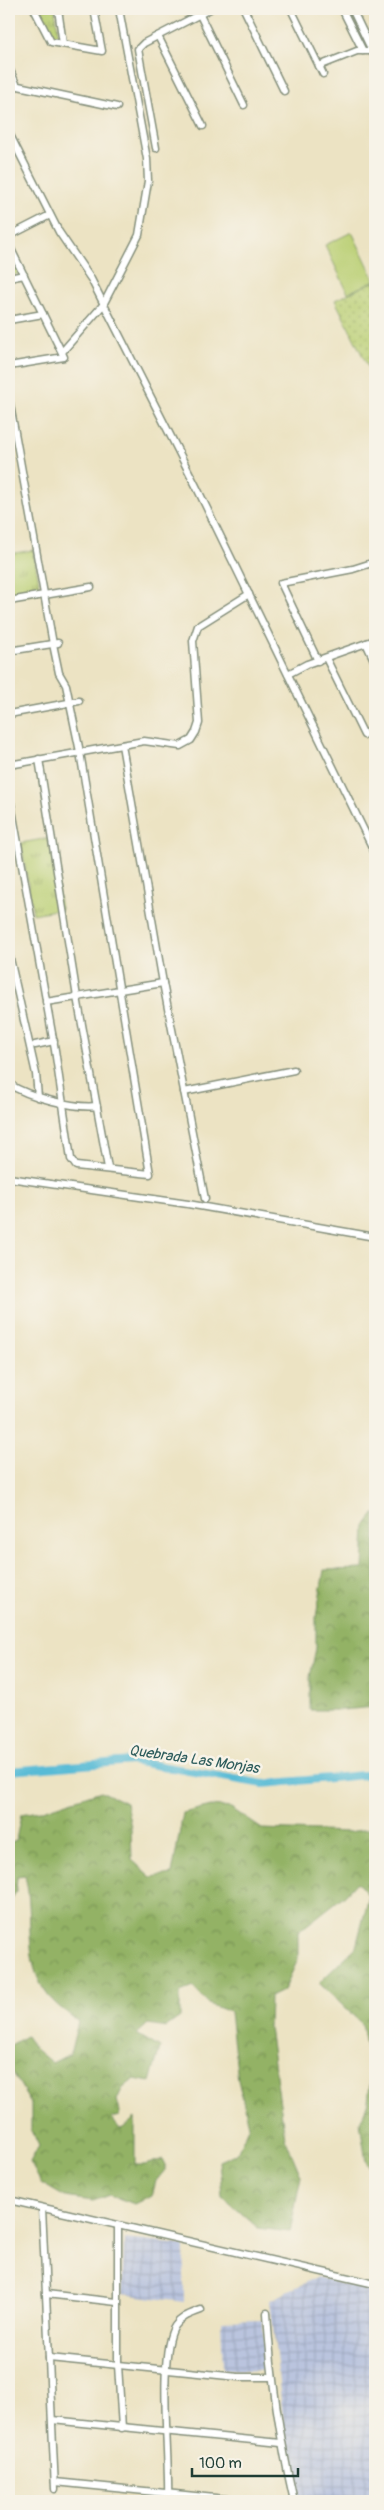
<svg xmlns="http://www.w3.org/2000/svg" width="384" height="2510" font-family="Pangolin,sans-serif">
<defs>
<pattern id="industrial-grid" width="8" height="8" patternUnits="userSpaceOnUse" patternTransform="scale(1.25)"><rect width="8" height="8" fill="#bac4de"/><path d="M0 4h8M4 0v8" fill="none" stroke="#9fa9bf"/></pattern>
<pattern id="grass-dots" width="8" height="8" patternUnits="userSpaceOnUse" patternTransform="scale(1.25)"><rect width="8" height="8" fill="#bacf73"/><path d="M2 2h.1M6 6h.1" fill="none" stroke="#97a95f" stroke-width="1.8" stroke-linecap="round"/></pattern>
<pattern id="forest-crowns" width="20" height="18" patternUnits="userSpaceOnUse" patternTransform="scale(1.25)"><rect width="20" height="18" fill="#93b265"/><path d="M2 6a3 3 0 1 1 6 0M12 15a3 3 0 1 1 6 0" fill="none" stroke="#779254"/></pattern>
<pattern id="park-tufts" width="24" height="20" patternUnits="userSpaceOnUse" patternTransform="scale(1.25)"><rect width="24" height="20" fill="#bacf73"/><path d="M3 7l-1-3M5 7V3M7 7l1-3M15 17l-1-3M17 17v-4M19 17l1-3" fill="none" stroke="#97a95f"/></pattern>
</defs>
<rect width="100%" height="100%" fill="#f7f3e8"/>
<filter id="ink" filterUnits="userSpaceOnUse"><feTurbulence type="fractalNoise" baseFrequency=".02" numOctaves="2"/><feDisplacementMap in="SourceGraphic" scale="10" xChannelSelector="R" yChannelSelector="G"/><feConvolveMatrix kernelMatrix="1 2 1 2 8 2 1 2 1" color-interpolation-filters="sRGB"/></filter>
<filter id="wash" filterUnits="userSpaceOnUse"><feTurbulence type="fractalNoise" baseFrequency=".0096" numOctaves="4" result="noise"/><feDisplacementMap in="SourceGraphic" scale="20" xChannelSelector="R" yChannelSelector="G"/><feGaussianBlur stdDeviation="1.12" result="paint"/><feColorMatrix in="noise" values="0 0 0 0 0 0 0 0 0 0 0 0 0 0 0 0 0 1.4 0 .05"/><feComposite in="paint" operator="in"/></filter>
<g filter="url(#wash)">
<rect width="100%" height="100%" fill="#ece3c3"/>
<g fill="url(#industrial-grid)">
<polygon points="124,2239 184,2245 184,2302 122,2294"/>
<polygon points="317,2277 375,2292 375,2501 301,2501 284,2428 270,2300"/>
<polygon points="263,2320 265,2371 223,2369 221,2321"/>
</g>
<polygon fill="url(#grass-dots)" stroke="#6c8654" points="375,281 375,381 335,300"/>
<g fill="url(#forest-crowns)" stroke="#59784c">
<polygon points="375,1513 375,1707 342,1710 310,1710 310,1677 316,1648 316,1617 324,1570 363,1569 365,1526"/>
<path d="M101,1791L126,1803L131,1827L132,1860L151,1877L172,1874L183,1813L211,1806L231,1808L262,1829L348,1832L375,1828V2174L366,2162L360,2122L368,2102L371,2074L362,2024L319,1983L356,1947L369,1896L357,1882L345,1895L298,1932V1959L284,1990L270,1997L269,2028L285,2138L301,2176L290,2232L258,2228L222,2196L219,2161L237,2153L249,2125L238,2080L230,2012L208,2004L193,1987L180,1992V2017L166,2027L148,2024L137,2034L160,2048L150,2082L134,2079L122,2089L117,2100L120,2112L119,2116L111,2118L120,2129L123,2128L135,2118V2165H145L163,2159L166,2165L165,2170L156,2181L152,2196L135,2204L109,2195L93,2201L65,2197L41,2183L30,2162L39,2146L31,2129V2103L12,2071L9,2046L26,2036L34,2048L52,2063L70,2054L78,2022C71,2015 61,2009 54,2002C19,1968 36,1918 25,1876L17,1877L16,1892L9,1903V1843L16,1840L21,1814L40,1811Z"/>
</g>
<g fill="url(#park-tufts)" stroke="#6c8654">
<polygon points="36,9 55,9 59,38 53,39"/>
<polygon points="9,250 19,272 18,274 9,276"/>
<polygon points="33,550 41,592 11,598 9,554"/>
<polygon points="49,838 61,909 33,914 21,843"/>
</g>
<polygon fill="#bacf73" stroke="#6c8654" points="352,232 375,280 348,293 325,245"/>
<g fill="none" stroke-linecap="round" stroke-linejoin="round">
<polyline stroke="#58bbd6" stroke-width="8" points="9,1771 132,1761 263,1784 375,1774"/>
</g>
</g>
<g filter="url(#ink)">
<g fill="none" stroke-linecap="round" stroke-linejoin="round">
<defs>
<g id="street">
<polyline points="34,9 51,42 102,51 94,9"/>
<polyline points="58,9 63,44"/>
<polyline points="197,9 244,105"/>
<polyline points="244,9 284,91"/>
<polyline points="291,9 323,74"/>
<polyline points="342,9 363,51"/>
<polyline points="352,9 375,57"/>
<polyline points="158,36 203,126"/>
<polyline points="319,66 357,51 372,51"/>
<polyline points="9,68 17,86"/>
<polyline points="9,84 117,107"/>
<polyline points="9,133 59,232 91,279 196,486 375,853"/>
<polyline points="156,148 138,49 144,43 210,9"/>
<polyline points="9,236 50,215"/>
<polyline points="9,245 64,357 9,366"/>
<polyline points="9,278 24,275"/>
<polyline points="9,320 43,314"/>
<polyline points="62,352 103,305 139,235 148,181 147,159 119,9"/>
<polyline points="9,399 53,644 59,673 66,685 80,752 150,1174 76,1166 71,1159 55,1050 9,793"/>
<polyline points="9,601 91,587"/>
<polyline points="366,643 375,662"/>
<polyline points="9,651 58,643"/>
<polyline points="326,658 364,735"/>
<polyline points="318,661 281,583 353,569 375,562"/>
<polyline points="288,674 307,664 375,640"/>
<polyline points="9,714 79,701"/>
<polyline points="122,745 163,983 205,1199"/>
<polyline points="39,759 77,997 108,1168"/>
<polyline points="9,765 144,741 180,746 191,740 196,732 199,723 193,641 198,626 249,594"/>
<polyline points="9,954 36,1074 38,1097"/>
<polyline points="46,1002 163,983"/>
<polyline points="35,1045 54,1041"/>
<path d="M9,1084C27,1096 74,1109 97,1106"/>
<polyline points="184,1092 294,1070"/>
<polyline points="9,1178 188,1204 375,1237"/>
<polyline points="9,2200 375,2284"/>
<polyline points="42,2208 55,2489"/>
<polyline points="118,2226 118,2365 122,2428"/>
<polyline points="46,2294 117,2302"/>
<path d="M267,2313C271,2380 279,2436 294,2501"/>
<polyline points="49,2358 238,2377 271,2377"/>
<polyline points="52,2420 281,2443"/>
<polyline points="55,2482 245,2501"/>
<path d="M168,2499C170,2461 157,2353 175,2326C182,2316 191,2314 201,2310"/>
</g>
</defs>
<use href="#street" stroke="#86907c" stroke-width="9"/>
<use href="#street" stroke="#fff" stroke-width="6"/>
</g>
</g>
<g text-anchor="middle" stroke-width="5" stroke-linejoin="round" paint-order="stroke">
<g font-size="15" font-style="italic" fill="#2d5c5c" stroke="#f7f3e8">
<text transform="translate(194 1759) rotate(8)" y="5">Quebrada Las Monjas</text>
</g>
</g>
<rect width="384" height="2510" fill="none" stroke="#f7f3e8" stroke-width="30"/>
<path d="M192 2468v8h106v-8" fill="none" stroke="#1f3d34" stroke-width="2.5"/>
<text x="199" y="2468" font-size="15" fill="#1f3d34" stroke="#f7f3e8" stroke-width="4" paint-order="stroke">100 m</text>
</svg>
